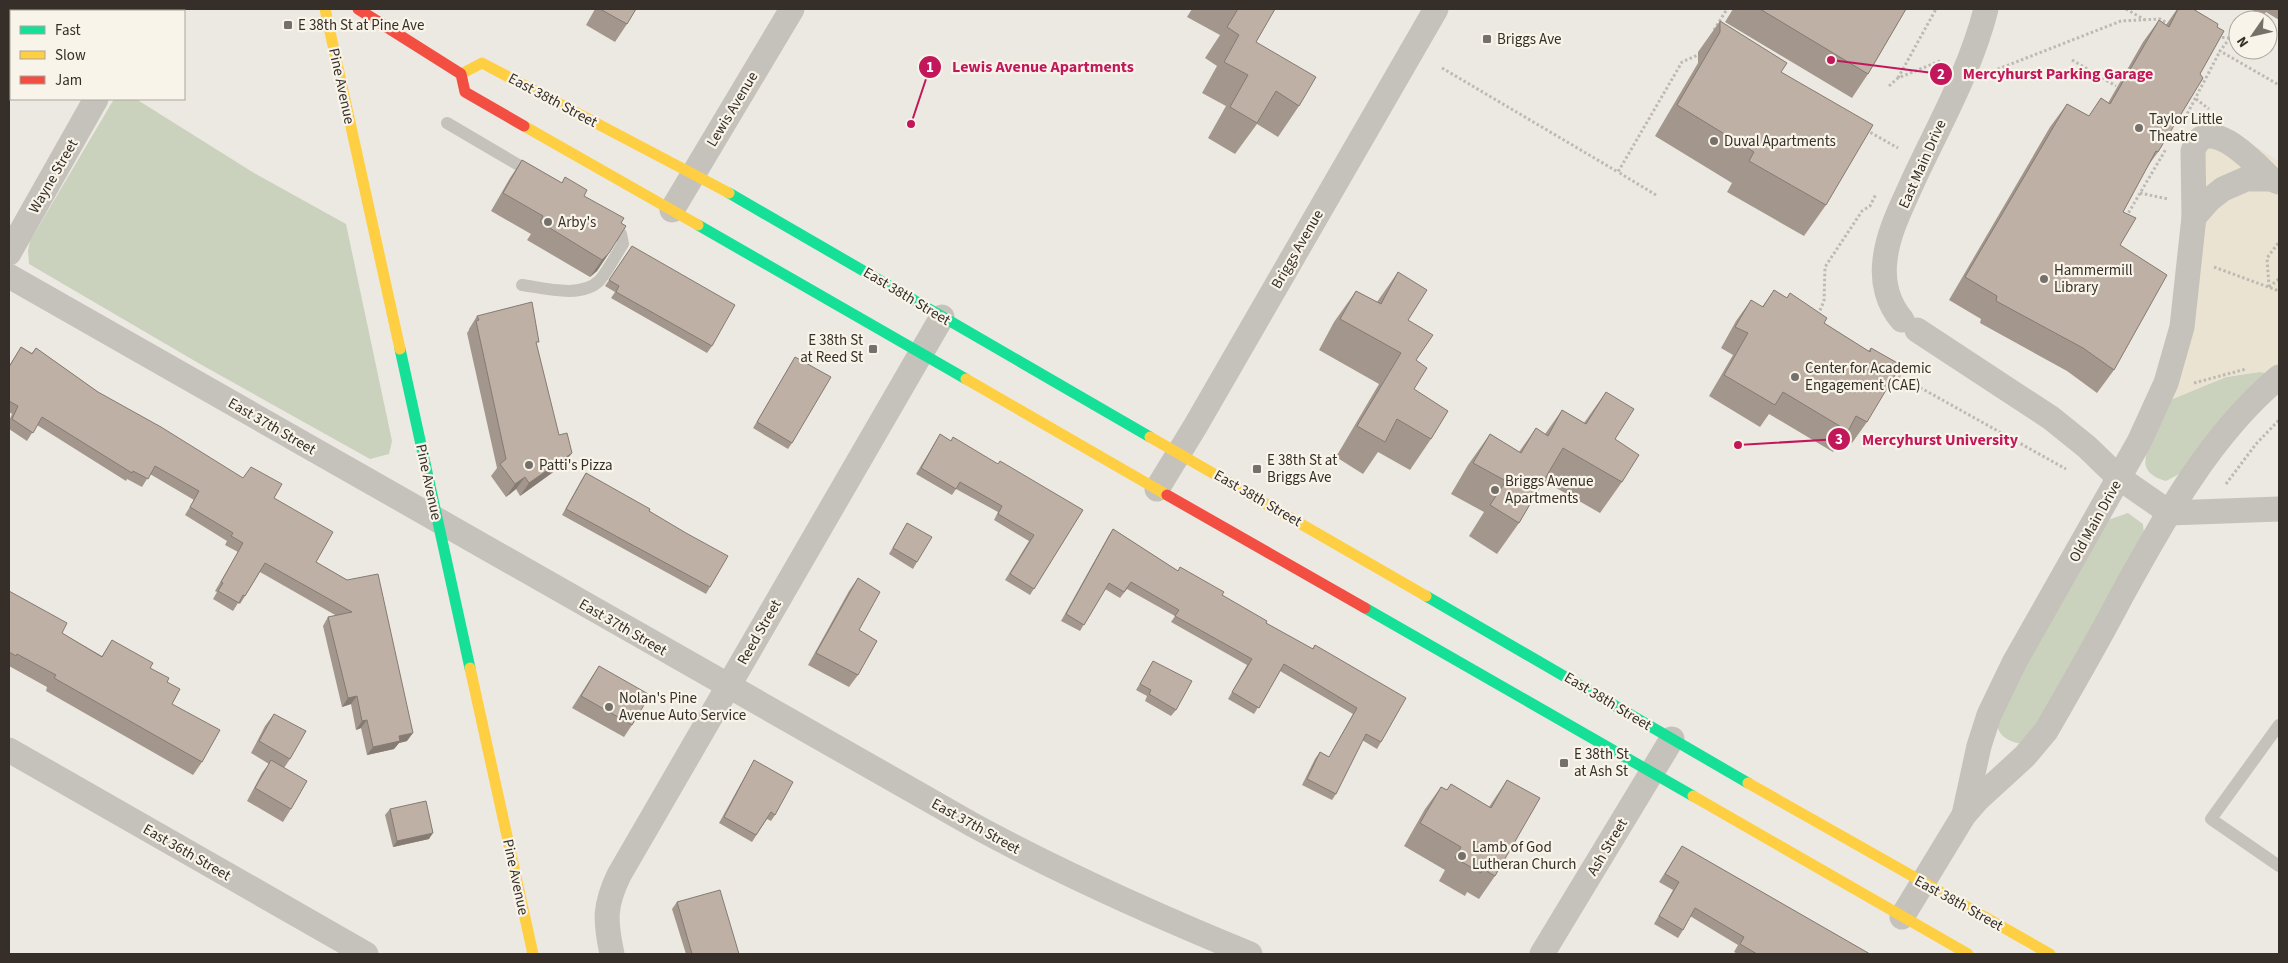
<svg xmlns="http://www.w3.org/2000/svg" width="2288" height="963" font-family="'Source Sans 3',sans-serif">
<rect width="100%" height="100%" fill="#ece9e2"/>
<g fill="#cad2bd">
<polygon points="114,99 136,99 254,173 346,224 392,441 389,454 370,459 200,364 29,264 28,250 30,241"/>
<path d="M2259,372L2270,373L2185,471L2166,481C2159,479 2151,476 2147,469C2139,456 2164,414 2170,400L2226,377Z"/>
<path d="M2128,513L2143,524L2144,535L2039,728L2021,744C2003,740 1992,731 2000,712L2108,520Z"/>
</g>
<polygon fill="#eae3d2" points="2204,118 2219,124 2279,161 2279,390 2269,373 2259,372 2226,377 2170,400 2172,339 2189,138 2199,119"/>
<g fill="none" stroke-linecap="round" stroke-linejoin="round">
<g stroke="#bebab3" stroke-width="3" stroke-dasharray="2.5 2.5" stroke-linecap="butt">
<polyline points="2126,9 2145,20"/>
<polyline points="2240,20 2245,12"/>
<polyline points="1714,30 1727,9"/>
<polyline points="2217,37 2230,38 2238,24"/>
<polyline points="2230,38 2220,51 2279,85"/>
<polyline points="2072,60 2116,86"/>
<polyline points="1442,68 1618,172"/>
<polyline points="1993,71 2121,21 2160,19 2171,25"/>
<polyline points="1898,78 1936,9"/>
<polyline points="1889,86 1898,78 1940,61"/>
<polyline points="2196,99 2209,109"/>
<polyline points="2185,118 2220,51"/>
<polyline points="1866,130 1898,148"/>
<polyline points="2140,193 2168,199"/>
<polyline points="1656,195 1618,172 1682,62 1702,53"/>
<polyline points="2126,217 2166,149"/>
<polyline points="2214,267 2279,291"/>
<polyline points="2269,287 2267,258 2279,242"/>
<polyline points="2269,287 2279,279"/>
<polyline points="1818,315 1824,301 1825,267 1862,211 1870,206 1876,194"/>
<polyline points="1894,373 2066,469"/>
<polyline points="2194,383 2246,369"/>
<polyline points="2226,484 2256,444 2279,420"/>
</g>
<g stroke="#c5c1bb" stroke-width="12">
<polyline points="447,123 532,173"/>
<path d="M522,285C544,288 582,299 600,280C609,269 615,256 623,244L621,234L610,222"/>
<polyline points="2279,725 2211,819 2279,866"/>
</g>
<g stroke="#c5c1bb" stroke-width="25">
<polyline points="146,11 147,9"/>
<polyline points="672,210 792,9"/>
<path d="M2194,217L2193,151C2206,110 2256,164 2271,179"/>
<polyline points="9,253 96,99"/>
<path d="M9,276L973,825C1063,874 1155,915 1250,954"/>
<path d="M1902,320C1888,304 1882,282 1885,260C1888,232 1902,206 1913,181C1939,125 1971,69 1986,9"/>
<polyline points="1917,330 2051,418 2087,447 2118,477 2170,513 2279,509"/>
<polyline points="1157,489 1196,425 1436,9"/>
<polyline points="9,750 366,954"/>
<polyline points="1964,815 1979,746 1989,715 2014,663 2139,442 2166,383 2182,327 2194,217 2209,200 2223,189 2246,179 2271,179 2279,182"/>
<path d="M1902,917L1964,815L1978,799L2025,756L2046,731C2072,686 2098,641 2122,595C2165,517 2210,435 2279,377"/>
<path d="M612,954C605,921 604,906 619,875L942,317"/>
<polyline points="1542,954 1672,739"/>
</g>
<g stroke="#16e098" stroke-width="11">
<polyline points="729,193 1150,437"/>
<polyline points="698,225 966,379"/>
<polyline points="400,349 470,668"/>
<polyline points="1426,596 1748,783"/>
<polyline points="1365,608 1693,796"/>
</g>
<g stroke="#ffcf43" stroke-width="11">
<polyline points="325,9 400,349"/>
<polyline points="461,74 482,63 729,193"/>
<polyline points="524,126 698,225"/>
<polyline points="966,379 1167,495"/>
<polyline points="1150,437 1426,596"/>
<polyline points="470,668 533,954"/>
<polyline points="1748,783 2050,954"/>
<polyline points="1693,796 1968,954"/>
</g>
<g stroke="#f24e42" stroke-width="11">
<polyline points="358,9 461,74 465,92 524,126"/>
<polyline points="1167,495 1365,608"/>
</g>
</g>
<g fill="#a3978d">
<polygon points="595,9 636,9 627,24 615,42 586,25"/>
<polygon points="1192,9 1275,9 1256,42 1299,106 1278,137 1257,124 1235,154 1208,138 1226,106 1202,93 1217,66 1205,58 1220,35 1187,17"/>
<polygon points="1733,9 1906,9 1868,74 1852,98 1725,22"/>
<polygon points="2177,9 2193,9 2217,27 2200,74 2158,152 2145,170 2123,212 2120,245 2114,370 2097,393 2067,371 1980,323 1981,319 1949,300 2050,127 2067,104 2089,116 2101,98 2108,103 2143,42 2159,20 2166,25"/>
<polygon points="2250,9 2279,9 2279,20 2266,12 2263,16"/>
<polygon points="1720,21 1781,72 1826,205 1804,236 1727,192 1732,183 1655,136 1698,63 1698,52"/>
<polygon points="522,160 562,183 565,177 584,196 609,253 597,271 590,277 527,240 531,234 491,211 510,178"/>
<polygon points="632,246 712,346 707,353 611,298 615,292 605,286"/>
<polygon points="1398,272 1416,360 1414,389 1431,439 1410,470 1378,452 1363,474 1336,457 1379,384 1319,350 1334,322 1356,291 1377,302"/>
<polygon points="1774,290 1787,298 1790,293 1824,323 1868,351 1871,348 1867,422 1852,443 1843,438 1833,452 1769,414 1760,427 1709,396 1733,355 1721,348 1736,321 1751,300 1762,307"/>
<polygon points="477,316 536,345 563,465 520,496 516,489 506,497 491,476 497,468 467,333 469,330 469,329"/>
<polygon points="21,347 32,353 36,348 98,392 274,498 316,562 347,580 407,741 399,743 394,749 367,755 361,728 356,730 351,704 342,707 323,626 328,617 337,616 260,572 240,604 238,603 233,611 213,599 217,592 215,591 238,552 225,545 227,541 185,515 194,500 150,474 142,487 127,479 126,481 37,425 27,441 9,429 9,421 12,414 9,412 9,366"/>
<polygon points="795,357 792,443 788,449 753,428"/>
<polygon points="1606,392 1622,482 1600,513 1544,481 1519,523 1497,554 1469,536 1484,512 1451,494 1468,465 1490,434 1519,452 1536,428 1545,434 1562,410 1584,423"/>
<polygon points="940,434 950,441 998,464 1083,510 1030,595 1005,580 1029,541 994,520 998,512 956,489 952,495 916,474"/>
<polygon points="586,473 649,511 710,587 706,594 562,515 582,479"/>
<polygon points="907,523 917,562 913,569 889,554"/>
<polygon points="1113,529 1178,571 1222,595 1266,623 1312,649 1315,645 1381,742 1377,749 1362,740 1336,794 1332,800 1302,785 1315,759 1320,752 1329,757 1353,714 1280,671 1254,714 1228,699 1247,665 1171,622 1175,616 1127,589 1120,598 1105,589 1080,631 1061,621 1109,535"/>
<polygon points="858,578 859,630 858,675 849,687 808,665 849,591"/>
<polygon points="9,591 62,633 102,656 112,640 150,668 167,682 172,704 202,762 193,775 46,691 47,687 9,666 9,667"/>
<polygon points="1153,661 1176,710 1171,716 1145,701 1147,696 1136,690"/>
<polygon points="599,666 632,725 624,737 572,708 591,678"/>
<polygon points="274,714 290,759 284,768 291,809 283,822 247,801 262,773 269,764 251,753 265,726"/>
<polygon points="754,760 775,815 771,821 767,819 752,842 719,823 750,767"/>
<polygon points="1507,780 1495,876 1479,899 1467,892 1465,896 1439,881 1445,870 1404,846 1425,809 1441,787 1447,790 1451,784 1489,807"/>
<polygon points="390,809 429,839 393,847 385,815"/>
<polygon points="1682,846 1870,954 1738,954 1734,952 1738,945 1690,916 1683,930 1678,938 1654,924 1673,890 1659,882"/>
<polygon points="677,902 739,954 686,954 672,909"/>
</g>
<g fill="#857b73">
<polygon points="609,253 597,271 590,277 602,260"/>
<polygon points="572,453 563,465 520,496 529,483"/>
<polygon points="525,477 516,489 506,497 515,484"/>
<polygon points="357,696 351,704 342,707 348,698"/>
<polygon points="367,720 361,728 356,730 362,721"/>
<polygon points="413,733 407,741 399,743 394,749 367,755 373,747 399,736"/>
<polygon points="433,833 429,839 393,847 397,841"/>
</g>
<g fill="#beb0a4" stroke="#857b73">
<polygon points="600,9 636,9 627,24"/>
<polygon points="1238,9 1275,9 1256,42 1316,77 1299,106 1276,91 1257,123 1230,107 1248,75 1224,62 1239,35 1227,27"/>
<polygon points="1760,9 1906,9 1868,74"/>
<polygon points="2178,9 2193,9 2218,24 2217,27 2224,31 2200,74 2203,78 2158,152 2156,151 2123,212 2136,218 2120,245 2167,275 2114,370 2083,348 1996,301 1997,296 1965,277 2067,104 2089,116 2101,98 2110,104 2159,20 2169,27"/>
<polygon points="1720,21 1787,63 1781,72 1873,125 1826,205 1749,161 1754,152 1677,105 1720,32"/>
<polygon points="522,160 562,183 565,177 587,190 584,196 624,218 621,223 626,226 609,253 602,260 540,222 543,216 503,193"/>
<polygon points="632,246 735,305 712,346 616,292 619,286 609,280"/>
<polygon points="1398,272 1427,290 1408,320 1433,335 1416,360 1427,368 1414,389 1448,411 1431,439 1397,419 1385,442 1357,426 1401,353 1340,319 1356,291 1381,304"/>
<polygon points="1774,290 1787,298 1790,293 1827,318 1824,323 1870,352 1871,348 1901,365 1867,422 1856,416 1848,431 1783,392 1775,405 1724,375 1748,333 1735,327 1751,300 1763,307"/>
<polygon points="532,302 539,342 536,342 559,435 567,433 572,453 529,483 525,477 515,484 500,464 506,459 476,321 479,320 477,316"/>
<polygon points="21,347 32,354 36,348 98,392 161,427 243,478 251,467 282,484 274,498 333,532 316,562 347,580 378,574 413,733 399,736 400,741 373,747 367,720 362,721 357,696 348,698 328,617 352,612 265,563 245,596 243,595 239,603 218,591 223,583 221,582 243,543 231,536 233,533 190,507 199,491 155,466 148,479 133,471 132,473 42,417 33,433 12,419 18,406 9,401 9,367"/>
<polygon points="795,357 831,377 792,443 757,422"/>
<polygon points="1606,392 1634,409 1615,439 1639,455 1622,482 1563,448 1519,523 1490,505 1506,481 1473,463 1490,434 1521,453 1536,428 1548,436 1562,410 1586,424"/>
<polygon points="940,434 951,441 953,437 998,464 1000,461 1083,510 1034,589 1010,574 1034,535 998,514 1002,506 960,482 956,489 921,468"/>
<polygon points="586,473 650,509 649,511 686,533 728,556 710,587 566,509"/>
<polygon points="907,523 932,537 917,562 893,548"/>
<polygon points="1113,529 1178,571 1180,567 1224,592 1222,595 1267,621 1266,623 1313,649 1315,645 1406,698 1381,742 1366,734 1336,794 1307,779 1320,752 1329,757 1357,708 1284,664 1259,708 1232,692 1252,659 1175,616 1179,610 1131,582 1124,592 1109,583 1084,625 1066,614"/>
<polygon points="858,578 880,592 859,630 877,641 858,675 816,653"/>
<polygon points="9,591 67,623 62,633 102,657 112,640 153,663 150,668 169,678 167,682 180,689 172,704 220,730 202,762 54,678 56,675 17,654 16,656 9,652"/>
<polygon points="1153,661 1192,681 1176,710 1149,694 1151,690 1140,684"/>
<polygon points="599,666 650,695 632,725 581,696"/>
<polygon points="274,714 306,731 290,759 259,741"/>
<polygon points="271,760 307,781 291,809 255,788"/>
<polygon points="754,760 793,782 775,815 771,812 756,835 724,817"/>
<polygon points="1507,780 1540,798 1495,876 1483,869 1481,873 1455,858 1461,847 1420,823 1441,787 1447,790 1451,784 1491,808"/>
<polygon points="426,801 433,833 397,841 390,809"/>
<polygon points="1682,846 1870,954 1757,954 1740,944 1744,937 1695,908 1683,930 1659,916 1679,882 1665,874"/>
<polygon points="720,890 739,954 692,954 677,902"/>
</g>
<g fill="#76706a" stroke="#f9f4e9" stroke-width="2">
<rect x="283" y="20" width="10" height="10" rx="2.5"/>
<rect x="1482" y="34" width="10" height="10" rx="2.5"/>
<circle cx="2139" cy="128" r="5"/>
<circle cx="1714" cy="141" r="5"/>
<circle cx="548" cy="222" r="5"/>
<circle cx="2044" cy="279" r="5"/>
<rect x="868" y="344" width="10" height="10" rx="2.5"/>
<circle cx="1795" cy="377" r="5"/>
<circle cx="529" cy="465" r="5"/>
<rect x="1252" y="464" width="10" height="10" rx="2.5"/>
<circle cx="1495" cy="490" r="5"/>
<circle cx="609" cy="707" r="5"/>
<rect x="1559" y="758" width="10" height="10" rx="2.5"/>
<circle cx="1462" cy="856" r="5"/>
</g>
<g text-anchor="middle" stroke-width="4.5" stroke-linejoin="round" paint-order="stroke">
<g font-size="15" fill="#362f29" stroke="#f9f4e9" text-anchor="start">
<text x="298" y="30">E 38th St at Pine Ave</text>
<text x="1497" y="44">Briggs Ave</text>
<text x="2149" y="124">Taylor Little<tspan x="2149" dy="17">Theatre</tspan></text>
<text x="1724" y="146">Duval Apartments</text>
<text x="558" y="227">Arby's</text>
<text x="2054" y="275">Hammermill<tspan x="2054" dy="17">Library</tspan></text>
<text x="863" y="345" text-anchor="end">E 38th St<tspan x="863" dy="17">at Reed St</tspan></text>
<text x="1805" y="373">Center for Academic<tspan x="1805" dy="17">Engagement (CAE)</tspan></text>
<text x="1267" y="465">E 38th St at<tspan x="1267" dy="17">Briggs Ave</tspan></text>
<text x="539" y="470">Patti's Pizza</text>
<text x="1505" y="486">Briggs Avenue<tspan x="1505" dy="17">Apartments</tspan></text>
<text x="619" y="703">Nolan's Pine<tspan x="619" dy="17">Avenue Auto Service</tspan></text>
<text x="1574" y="759">E 38th St<tspan x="1574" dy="17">at Ash St</tspan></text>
<text x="1472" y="852">Lamb of God<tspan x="1472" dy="17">Lutheran Church</tspan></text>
</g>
<g font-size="15" fill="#362f29" stroke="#f9f4e9">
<text transform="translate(342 86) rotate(78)" y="5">Pine Avenue</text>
<text transform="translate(553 100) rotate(28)" y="5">East 38th Street</text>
<text transform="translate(732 109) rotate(-59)" y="5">Lewis Avenue</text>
<text transform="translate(1922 164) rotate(-66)" y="5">East Main Drive</text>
<text transform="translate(53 176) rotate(-60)" y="5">Wayne Street</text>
<text transform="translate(1297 249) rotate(-60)" y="5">Briggs Avenue</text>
<text transform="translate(907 296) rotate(31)" y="5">East 38th Street</text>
<text transform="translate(272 426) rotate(30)" y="5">East 37th Street</text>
<text transform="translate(429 482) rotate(78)" y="5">Pine Avenue</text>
<text transform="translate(1258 498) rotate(30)" y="5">East 38th Street</text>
<text transform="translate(2095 521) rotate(-61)" y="5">Old Main Drive</text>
<text transform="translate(623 627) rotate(30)" y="5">East 37th Street</text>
<text transform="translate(759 632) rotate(-60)" y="5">Reed Street</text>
<text transform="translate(1608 701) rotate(31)" y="5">East 38th Street</text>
<text transform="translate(976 826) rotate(29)" y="5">East 37th Street</text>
<text transform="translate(1607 847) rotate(-59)" y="5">Ash Street</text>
<text transform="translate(187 852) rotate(30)" y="5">East 36th Street</text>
<text transform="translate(516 877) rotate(78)" y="5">Pine Avenue</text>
<text transform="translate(1959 903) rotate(29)" y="5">East 38th Street</text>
</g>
</g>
<path fill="none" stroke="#c2185b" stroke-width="2" d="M911 124L930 67M1831 60L1941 74M1738 445L1839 439"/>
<g fill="#c2185b" stroke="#f9f4e9" stroke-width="2">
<circle cx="911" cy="124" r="5"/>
<circle cx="1831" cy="60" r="5"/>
<circle cx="1738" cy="445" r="5"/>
<circle cx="930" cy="67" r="12"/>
<circle cx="1941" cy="74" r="12"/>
<circle cx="1839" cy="439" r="12"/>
</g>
<g font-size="15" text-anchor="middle" font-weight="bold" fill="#fff">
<text x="930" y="72">1</text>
<text x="1941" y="79">2</text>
<text x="1839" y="444">3</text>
</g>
<g font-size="16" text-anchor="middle" font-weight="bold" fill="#c2185b" stroke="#f9f4e9" stroke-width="4.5" stroke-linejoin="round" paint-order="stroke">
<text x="1043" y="72">Lewis Avenue Apartments</text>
<text x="2058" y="79">Mercyhurst Parking Garage</text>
<text x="1940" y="445">Mercyhurst University</text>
</g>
<rect width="2288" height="963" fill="none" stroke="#362f29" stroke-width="20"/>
<rect x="10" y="10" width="175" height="90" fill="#f9f4e9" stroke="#aba59c"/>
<rect x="20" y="26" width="25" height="8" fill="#16e098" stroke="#aba59c"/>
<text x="55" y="35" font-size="15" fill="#362f29">Fast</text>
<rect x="20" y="51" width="25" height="8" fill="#ffcf43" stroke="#aba59c"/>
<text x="55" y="60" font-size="15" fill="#362f29">Slow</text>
<rect x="20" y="76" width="25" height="8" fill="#f24e42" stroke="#aba59c"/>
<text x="55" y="85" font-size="15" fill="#362f29">Jam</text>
<g transform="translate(2253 35) rotate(236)"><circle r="24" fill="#f9f4e9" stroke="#aba59c"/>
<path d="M0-4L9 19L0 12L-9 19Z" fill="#76706a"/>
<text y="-8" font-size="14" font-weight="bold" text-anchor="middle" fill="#362f29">N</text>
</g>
</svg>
